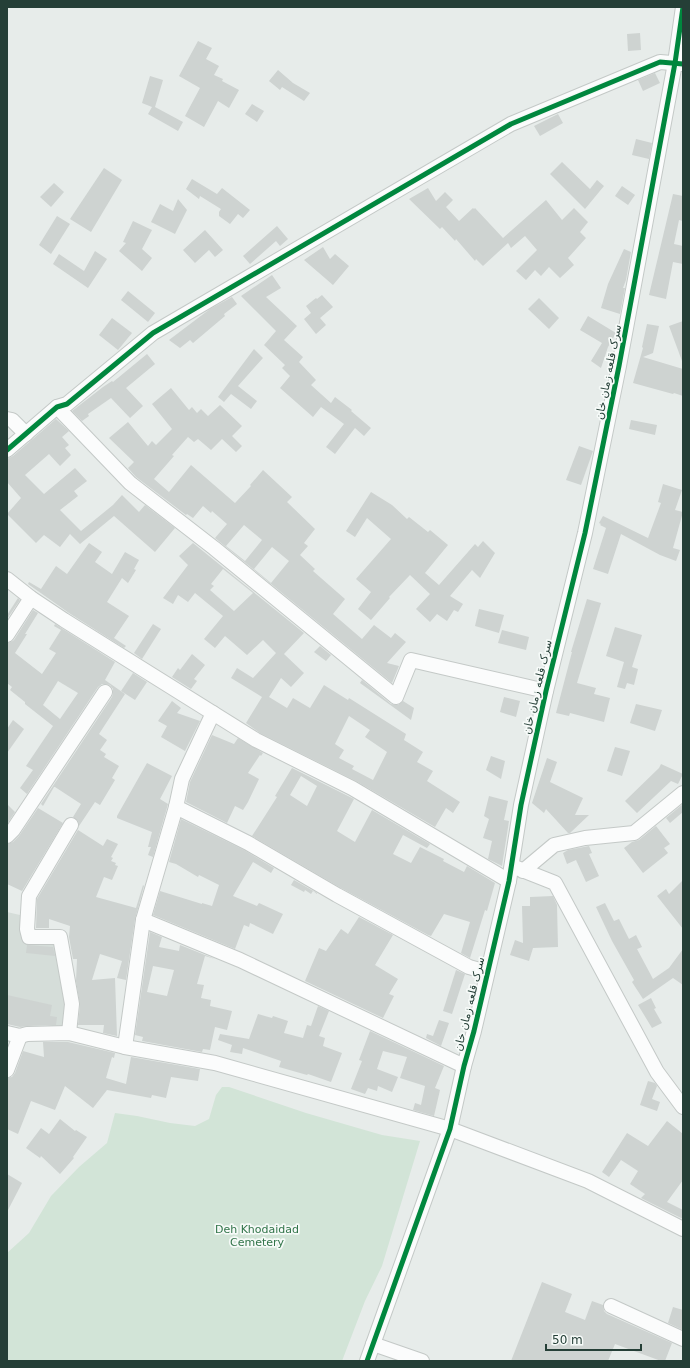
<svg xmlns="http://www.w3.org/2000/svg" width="690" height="1368" font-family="'DejaVu Sans',Cairo,sans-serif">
<rect width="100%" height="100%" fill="#e7ecea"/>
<polygon fill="#d5ddd9" points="7,912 20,915 28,940 57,942 56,956 63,992 69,1007 68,1028 7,1020"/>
<polygon fill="#d2e4d7" points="222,1087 229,1087 306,1113 382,1135 420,1141 382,1266 365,1301 342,1361 7,1361 7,1253 29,1233 51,1196 79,1167 107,1143 115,1113 137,1116 170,1123 195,1126 209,1119 216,1095"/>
<g fill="#ced3d1" fill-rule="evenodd">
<polygon points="640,33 641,50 628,51 627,34"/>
<polygon points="198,41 212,48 206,59 219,66 214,75 223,79 222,81 239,90 229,108 218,101 204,127 185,116 200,88 179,76"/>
<polygon points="278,70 293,83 310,93 304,101 282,87 280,90 269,81"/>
<polygon points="655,73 660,83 643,91 638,80"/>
<polygon points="150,76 163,80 155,107 183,122 178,131 148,114 152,107 142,103"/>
<polygon points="252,104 264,111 257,122 245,114"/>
<polygon points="558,114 563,123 540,136 534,126"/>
<polygon points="636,139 652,143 649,159 632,155"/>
<polygon points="562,162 590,189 597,180 604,186 585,209 550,174"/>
<polygon points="104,168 122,180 91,232 70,219"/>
<polygon points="192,179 217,194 222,188 250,210 243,218 238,214 230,224 219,216 219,212 221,209 200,196 199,199 186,189"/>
<polygon points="54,183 64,192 51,207 40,197"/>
<polygon points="622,186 635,195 628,205 615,196"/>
<polygon points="428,188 436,201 445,192 453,200 446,207 459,221 473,208 474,209 475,208 503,238 546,200 562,220 574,208 588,222 580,232 586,238 568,258 574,265 560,278 549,267 541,276 535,270 526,280 516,271 537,250 525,236 511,248 508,243 483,266 476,259 475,261 456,239 455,241 442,227 440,229 409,199"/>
<polygon points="673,194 683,196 683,221 679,220 674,244 683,246 683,264 673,262 666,299 649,295"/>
<polygon points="178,199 187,210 175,234 151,222 160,204 173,211"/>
<polygon points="57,216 70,224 51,254 39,245"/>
<polygon points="133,221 152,230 142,249 152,258 142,271 119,251 126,243 123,242"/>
<polygon points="277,226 288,239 280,246 276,241 250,264 243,256"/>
<polygon points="205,230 223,250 215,257 209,250 195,263 183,250"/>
<polygon points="323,247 330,259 335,254 349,266 333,285 304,260"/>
<polygon points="624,249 631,252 626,280 623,288 625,288 620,314 601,308 608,284"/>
<polygon points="95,251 107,259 88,288 53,264 59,254 84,271"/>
<polygon points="272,275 281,288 266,297 297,326 284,340 303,357 299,362 316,380 311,385 331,403 335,397 352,410 351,411 371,428 364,436 355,428 335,454 326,447 344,424 321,407 313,417 280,388 290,376 282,368 285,365 264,345 276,331 241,296"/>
<polygon points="128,291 155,313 148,322 121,300"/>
<polygon points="322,295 333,307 320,318 326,325 316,334 304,319 311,313 306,306 316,298 317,299"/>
<polygon points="232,297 237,304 224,314 225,316 193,343 190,340 180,348 169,340 210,309"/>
<polygon points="539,298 559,318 549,329 528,309"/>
<polygon points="588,316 616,333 608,347 601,368 591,361 602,343 580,330"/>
<polygon points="112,318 132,333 118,350 99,335"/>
<polygon points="683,321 683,361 682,361 669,326"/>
<polygon points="647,324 659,326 653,353 643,357 683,369 683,396 674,393 673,394 633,383 643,348 642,347"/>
<polygon points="254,349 263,358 238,386 257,401 251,409 231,394 224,402 218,397"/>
<polygon points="147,354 155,364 126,388 143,406 130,418 111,398 88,414 89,416 82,421 72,411 103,387 112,381 113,382"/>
<path d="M171,388L189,410L192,407L197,413L201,409L208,416L220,405L242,426L232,436L242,446L236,452L222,439L211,450L198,439L194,442L188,437L172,455L174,456L154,479L169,492L191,465L235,503L251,486L250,485L263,470L292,497L287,502L315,529L304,543L308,546L300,555L315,569L313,571L345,599L333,614L362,639L374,625L391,638L395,633L406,642L387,663L399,666L392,683L215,538L227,524L212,511L211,513L203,506L193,518L187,514L186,515L136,477L128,468L134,462L109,438L128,422L148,446L152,441L156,445L172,429L152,404ZM244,525L262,540L245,561L226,546ZM272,547L289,561L271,583L254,569Z"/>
<polygon points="56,419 69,431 62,437 69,445 65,448 71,455 60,466 49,454 25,475 44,494 75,468 87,481 74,491 78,496 60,510 81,531 113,505 122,495 139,512 145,505 175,528 155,552 114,516 80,544 70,534 60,547 44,535 36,543 7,514 21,498 7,482 7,459 13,456"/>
<polygon points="631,420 657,425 655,435 629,429"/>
<polygon points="579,446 593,451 581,485 566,480"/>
<polygon points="663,484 682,490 675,510 683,512 673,548 680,550 676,561 660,555 621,534 608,574 593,569 606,528 600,525 601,524 599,523 603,516 648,538 661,503 658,502"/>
<polygon points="371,492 392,505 407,519 409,517 428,532 430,530 448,545 425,573 439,585 475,544 478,547 483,541 495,553 480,578 472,570 450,596 463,604 458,612 454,610 447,621 437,614 430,622 416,609 430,594 410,575 389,597 390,598 371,620 358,609 371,592 356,579 391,539 367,518 355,537 346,531"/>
<polygon points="89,543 102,552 95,562 112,574 125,552 139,560 134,569 136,570 128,583 122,578 107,602 129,616 114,638 126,646 124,648 69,613 28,584 29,582 41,589 56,566 67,574"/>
<path d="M193,543L304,633L284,654L304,673L291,687L281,678L269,697L287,708L293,698L310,708L324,685L348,700L349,698L406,734L404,740L423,752L417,762L433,771L427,781L460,802L453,813L446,808L435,827L356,781L260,733L246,723L262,697L231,678L237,668L253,678L276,653L263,640L247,655L225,636L215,648L204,639L223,616L195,593L188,602L178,595L173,604L163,598L188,565L179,556ZM223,569L253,593L234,611L210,590L214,586L211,584ZM349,716L370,730L365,737L387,752L373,780L352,769L354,766L339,758L344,750L335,744Z"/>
<polygon points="18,598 20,600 7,619 7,615"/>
<polygon points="587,599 601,603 577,683 596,688 594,694 610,698 604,722 570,713 569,716 556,713 572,652 571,652"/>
<polygon points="479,609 504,615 499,633 475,626"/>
<path d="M33,610L38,613L25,634H27L15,653L42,674L56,653L49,649L61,630L54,626L55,624L115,662L105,680L125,694L99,734L107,740L100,750L106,754L104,757L119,766L112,778L115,780L100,805L95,802L79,826L78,821L73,817L81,804L55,787H54L43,806L41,804L112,697L113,693V689L110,685L106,684H102L98,687L27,794L20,788L33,770L26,766L53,726L25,704V702L10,690L12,687L7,683V643L11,642L14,640ZM58,681L78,693L60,719L43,705Z"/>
<polygon points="153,624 161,629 142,659 134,653"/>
<polygon points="615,627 642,635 632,667 638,669 634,685 627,683 625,689 617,687 624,662 606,656"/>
<polygon points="502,630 529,637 526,650 498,643"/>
<polygon points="320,646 331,655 326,661 314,652"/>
<polygon points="192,654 205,665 194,679 197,681 191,689 172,677 178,668 180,670"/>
<polygon points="133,673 147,682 135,700 121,691"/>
<polygon points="362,680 391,704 398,705 403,701 414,708 411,720 360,683"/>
<polygon points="504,697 520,701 516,717 500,712"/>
<polygon points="172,701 181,708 177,713 200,721 185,751 161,737 167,726 158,721"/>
<polygon points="636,704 662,710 655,731 630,723"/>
<polygon points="13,720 24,729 7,753 7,729"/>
<polygon points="212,735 234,744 238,738 263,753 261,756 260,755 248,773 259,779 248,802 243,810 235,806 227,823 186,802 190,782"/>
<polygon points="615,747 630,751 622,776 607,771"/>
<polygon points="491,756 505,761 501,779 486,770"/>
<polygon points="547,758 557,762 550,782 583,798 575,815 589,815 570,833 568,833 546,809 544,813 532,803"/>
<polygon points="147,763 172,776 160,799 168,804 153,857 148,855 151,847 148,847 152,832 117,818 117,816"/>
<polygon points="661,764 683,774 678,784 671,781 637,813 625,801 659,768"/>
<path d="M292,768L354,799L337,831L355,842L372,810L430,844L427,848L403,835L393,854L411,863L420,847L444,859L443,861L464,872L467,866L495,883L487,911L485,910L470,958L461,953L470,922L444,914L431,936L428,935L341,888L252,836L277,797L275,796ZM301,776L317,786L307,806L290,795Z"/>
<polygon points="489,796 508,801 504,820 509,821 502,866 488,859 492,841 483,838 489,819 484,816"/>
<polygon points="7,804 15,812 7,824"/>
<polygon points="683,804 683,812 670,823 666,818"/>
<polygon points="38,808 63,823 22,891 7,884 7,844 13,842 19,836"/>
<polygon points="181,819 244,850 274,868 271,873 253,862 233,896 257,906 259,903 283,914 273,934 250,923 249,927 244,925 235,949 153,915 160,891 202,904 202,903 212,906 219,885 199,875 198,877 176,864 169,862"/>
<polygon points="656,826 670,844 664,848 668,853 643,873 624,848 632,842 639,840"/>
<polygon points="78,830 103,846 107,839 118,844 111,857 113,858 111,861 116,863 115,865 118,866 112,880 104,877 96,897 136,908 143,885 144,886 135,919 126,980 117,978 122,961 100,954 92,980 115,978 117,1036 103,1033 104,1025 78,1025 80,1005 76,981 77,959 73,959 69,937 70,926 49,919 49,928 36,928 37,899"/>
<polygon points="589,846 592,853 589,854 599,876 586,882 576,860 567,864 563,853 568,850"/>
<polygon points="294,880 317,893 317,894 313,891 311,894 305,890 304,892 291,885"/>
<polygon points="683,880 683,929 657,896 666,889 669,894"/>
<polygon points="553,896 557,905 558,947 533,948 529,961 510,955 515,940 523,943 522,906 530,906 530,897"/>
<polygon points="605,903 614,921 619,919 629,939 636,935 642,947 637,949 653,979 669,968 683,949 683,985 673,978 643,999 632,982 634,980 612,941 596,907"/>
<polygon points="359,917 393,935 375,965 398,979 389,994 394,996 383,1018 305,981 319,948 326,951 341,929 348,934"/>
<path d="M150,932L162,937L159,947L179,951L180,945L215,959L205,956L197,984L204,985L201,998L211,1000L210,1006L232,1011L227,1030L215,1027L210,1050L203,1049L202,1052L142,1041L143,1037L135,1035ZM153,966L174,970L167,996L147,992Z"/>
<polygon points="27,945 53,947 55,956 26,953"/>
<polygon points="456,970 465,974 452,1014 443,1011"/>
<polygon points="7,995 52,1005 50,1016 57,1017 56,1025 27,1026 20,1027 7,1024"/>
<polygon points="651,998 656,1008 654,1009 662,1023 652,1028 638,1005"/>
<polygon points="318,1006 329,1011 319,1036 325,1038 323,1046 342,1053 331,1082 308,1074 307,1075 279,1067 281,1061 243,1048 242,1054 230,1052 232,1045 218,1040 220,1034 249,1039 258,1014 272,1018 273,1016 288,1021 284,1033 303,1038 307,1025 311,1026"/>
<polygon points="439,1020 449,1023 441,1046 426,1038 427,1034 433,1036"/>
<polygon points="370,1031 444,1066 435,1088 440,1090 434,1116 413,1110 415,1103 421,1105 425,1086 400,1078 407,1057 383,1051 377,1069 398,1077 392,1092 378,1086 377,1091 368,1088 365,1094 351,1089 362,1061 359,1060"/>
<polygon points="43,1042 68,1042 115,1053 114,1058 112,1057 106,1078 126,1084 131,1057 200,1069 198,1081 171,1077 166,1098 152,1095 151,1098 107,1090 93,1108 65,1086 55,1110 31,1101 18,1134 7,1129 7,1078 12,1077 15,1073 23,1051 44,1057"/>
<polygon points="648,1081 655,1083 657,1086 652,1099 660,1102 657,1111 640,1105"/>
<polygon points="60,1119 75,1131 76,1130 87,1137 73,1157 74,1158 60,1174 41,1156 40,1158 26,1148 41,1128 49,1134"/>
<polygon points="667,1121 683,1134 683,1180 667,1202 683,1210 683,1219 641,1198 645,1194 630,1184 638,1171 621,1160 609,1177 602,1172 627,1133 648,1146"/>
<polygon points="7,1174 22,1183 7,1212"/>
<polygon points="542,1282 572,1294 565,1312 585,1320 592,1301 603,1305 604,1311 607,1314 672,1343 665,1361 661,1361 615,1344 608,1361 511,1361"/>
<polygon points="673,1307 683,1310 683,1330 668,1323"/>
</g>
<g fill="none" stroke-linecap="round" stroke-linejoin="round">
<defs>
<g id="minor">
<polyline points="57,407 130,483 214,548 396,697 411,660 546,691"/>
<polyline points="7,419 12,420 26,434"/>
<polyline points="7,450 57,407 67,404 153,333 511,124 660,62 683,64"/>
<polyline points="7,579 31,598 64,620 256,740 352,788 509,881"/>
<polyline points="7,635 31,598"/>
<polyline points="176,807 248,843 337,895 469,967 487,972"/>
<polyline points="7,836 13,830 105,692"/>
<polyline points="512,866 555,883 657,1072 683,1107"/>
<polyline points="523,871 554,845 585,838 634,833 683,793"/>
<polyline points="143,920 240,960 464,1066"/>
<polyline points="7,1033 20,1036 27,1034 69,1033 125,1047 215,1063 450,1129 588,1181 683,1229"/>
<polyline points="69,1033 72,1004 60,937 29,937 27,929 29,896 71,825"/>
<polyline points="125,1047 143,920 176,807 182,779 213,713"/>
<polyline points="7,1070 20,1036"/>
<polyline points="611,1306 683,1339"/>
<polyline points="373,1344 422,1361"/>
<polyline points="367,1361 450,1129 464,1066 474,1031 509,881 521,805 546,691 585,533 619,366 675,63 683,7"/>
</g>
</defs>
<use href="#minor" stroke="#c4c9c7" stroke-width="16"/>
<use href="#minor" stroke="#fbfcfc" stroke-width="14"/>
<defs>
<g id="cycleway">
<polyline points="7,450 57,407 67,404 153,333 511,124 660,62 683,64"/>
<polyline points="367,1361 450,1129 464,1066 474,1031 509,881 521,805 546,691 585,533 619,366 675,63 683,7"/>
</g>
</defs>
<use href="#cycleway" stroke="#f6faf8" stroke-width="8"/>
<use href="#cycleway" stroke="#00873e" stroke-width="5"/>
</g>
<g text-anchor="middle" stroke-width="3.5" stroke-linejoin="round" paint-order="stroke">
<g font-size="11" fill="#253f37" stroke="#f6faf8">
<text transform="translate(608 372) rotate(-79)" y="4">سرک قلعه زمان خان</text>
<text transform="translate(537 687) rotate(-77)" y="4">سرک قلعه زمان خان</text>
<text transform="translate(469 1004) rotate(-76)" y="4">سرک قلعه زمان خان</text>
</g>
<g font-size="11" fill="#317449" stroke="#f6faf8">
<text x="257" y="1233">Deh Khodaidad<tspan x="257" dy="13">Cemetery</tspan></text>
</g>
</g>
<rect width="690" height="1368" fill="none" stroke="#253f37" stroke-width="16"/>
<path d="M546 1344v6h95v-6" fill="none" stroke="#253f37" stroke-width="2"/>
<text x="552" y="1344" font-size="12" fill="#253f37" stroke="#f6faf8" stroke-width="3" paint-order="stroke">50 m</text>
</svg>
